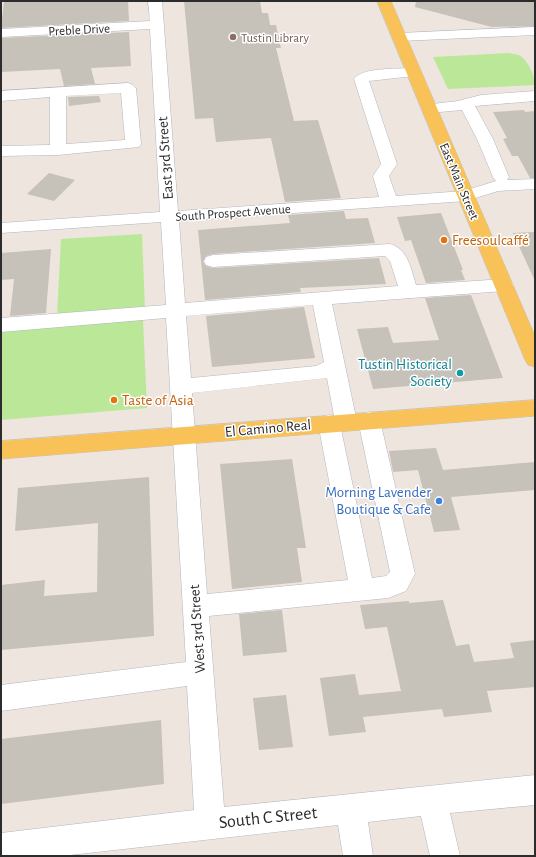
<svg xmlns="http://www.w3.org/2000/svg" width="536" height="857" font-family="'Alegreya Sans',sans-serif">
<rect width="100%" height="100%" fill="#eee5de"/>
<g fill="#bbe798">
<path d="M508,53C513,54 520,54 523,58C529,64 535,76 535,85L448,89L433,57Z"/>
<polygon points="142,234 145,310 57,316 61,239"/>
<polygon points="143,320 147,408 1,420 1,331"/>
</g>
<g fill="#c6c1b9">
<polygon points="4,1 128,1 129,21 1,28"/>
<polygon points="184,1 260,1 262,13 268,13 270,25 276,25 281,48 276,48 294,121 318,120 341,198 285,202 271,138 216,142 213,118 195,119"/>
<polygon points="416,1 535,1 535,26 492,27 415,7"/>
<polygon points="129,32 131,66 91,68 95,84 64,86 60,69 1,72 1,38"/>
<polygon points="99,96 101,102 69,106 68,97"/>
<polygon points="524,110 525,112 535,111 535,178 530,178 518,156 512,156 503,139 507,138 493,112"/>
<polygon points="49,173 75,180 54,201 27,194"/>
<polygon points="344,211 346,219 368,218 375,243 213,254 206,256 203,262 206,266 213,268 379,258 386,284 300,288 301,292 205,300 198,230 290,223 288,215"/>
<polygon points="441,213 463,270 461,270 465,280 426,283 411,240 405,241 397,217"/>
<polygon points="535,232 535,281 513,233"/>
<polygon points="51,249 46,313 10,316 14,279 1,280 1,253"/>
<polygon points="471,295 503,378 373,389 357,329 388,327 393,343 439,340 425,298"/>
<polygon points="304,307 315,358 212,367 206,316"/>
<polygon points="436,448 443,470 535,462 535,490 451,497 460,530 434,532 418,470 393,472 389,451"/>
<polygon points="292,459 306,548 297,548 302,582 232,589 220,464"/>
<polygon points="149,477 154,636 1,650 1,585 45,580 44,596 97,592 98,523 15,531 18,488"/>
<polygon points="443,600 456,646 469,644 474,662 514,658 510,643 535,640 535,687 487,691 492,712 444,717 442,709 363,717 366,732 329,736 320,678 355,674 359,695 401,691 387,627 365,629 360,605 409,601 409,603"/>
<polygon points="282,610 287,652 243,656 239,614"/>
<polygon points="286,695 293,747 259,750 253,698"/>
<polygon points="161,720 164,784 1,804 1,739"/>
</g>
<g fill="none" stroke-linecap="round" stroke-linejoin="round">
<defs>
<g id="minor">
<path d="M148,1H162L178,211L379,197L373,176L381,164L354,79C362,67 400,69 414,68L419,69L421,72L419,75L414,76L369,81L397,164L389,176L396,196L464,191L496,181L493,177L477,139L462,110L429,113L424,111L421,108L424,105L458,101L481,95L535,91V101L475,106L493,139L509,177L507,180L535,179V189L498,191L466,201L179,221L185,303L398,286L390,261L385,256L213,267L206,265L204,261L206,257L213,255L390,244C408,249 411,269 416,285L504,279L511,281L514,285L511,289L504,291L332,304L357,422L354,428L346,430L341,429L372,578L386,576L390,572L358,420L361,414L369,412L377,414L380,420L415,574L406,591L388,598L209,616L224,807L535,775V805L450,813L460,856H430L421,816L368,822L373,856H343L338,825L61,856H1V833L194,810L187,686L1,711V685L186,662L166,318L1,332V318L166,305L161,222L1,233V223L160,212L150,29L1,37V29L150,21ZM313,305L324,362L316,366L191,378L186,316ZM327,378L334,416L329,415L321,417L318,423L348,580L207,594L192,393Z"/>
<polygon points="535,27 535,35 400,41 395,40 393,37 395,34 400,33"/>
<path d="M128,83L133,85L136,88L141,144L139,147L58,155L1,156V146L50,145V97L1,101V91ZM121,93L125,140L66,144V96Z"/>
</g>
<g id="major">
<polygon points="377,1 391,1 535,336 535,367 528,365 525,360"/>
<polygon points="535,400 535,416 1,459 1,441"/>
</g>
</defs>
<use href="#minor" stroke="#b2b6c0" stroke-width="1"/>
<use href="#major" stroke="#c4c4c4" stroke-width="1"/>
<use href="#minor" fill="#fff" fill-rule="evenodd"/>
<use href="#major" fill="#f8c259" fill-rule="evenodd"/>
</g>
<circle fill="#8d6e63" stroke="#fff" stroke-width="1.5" cx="233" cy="37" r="4"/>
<g fill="#e8710a" stroke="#fff" stroke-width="1.5">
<circle cx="444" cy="240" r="4"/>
<circle cx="114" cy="400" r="4"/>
</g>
<circle fill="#0f9aa8" stroke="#fff" stroke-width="1.5" cx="460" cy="373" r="4"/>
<circle fill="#3f7fe0" stroke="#fff" stroke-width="1.5" cx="439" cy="501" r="4"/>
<g text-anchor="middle" stroke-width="3" stroke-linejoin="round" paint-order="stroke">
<g font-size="13" fill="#2c2c2c" stroke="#fff">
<text transform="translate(79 29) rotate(-3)" y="5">Preble Drive</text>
<text transform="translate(460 181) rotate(67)" y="5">East Main Street</text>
<text transform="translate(233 212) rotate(-4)" y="5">South Prospect Avenue</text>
</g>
<g font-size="13" fill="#785e54" stroke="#fff" text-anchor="start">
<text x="241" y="42">Tustin Library</text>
</g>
<g font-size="15" fill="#2c2c2c" stroke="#fff">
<text transform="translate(165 158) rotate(-94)" y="5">East 3rd Street</text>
<text transform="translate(268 428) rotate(-5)" y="5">El Camino Real</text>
<text transform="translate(197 629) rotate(-94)" y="5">West 3rd Street</text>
</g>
<g font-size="15" fill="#c56008" stroke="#fff" text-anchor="start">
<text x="452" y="245">Freesoulcaffé</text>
<text x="122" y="405">Taste of Asia</text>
</g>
<g font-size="15" fill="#0d838f" stroke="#fff" text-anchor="end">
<text x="452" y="369">Tustin Historical<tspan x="452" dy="17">Society</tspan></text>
</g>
<g font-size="15" fill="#366cbe" stroke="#fff" text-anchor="end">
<text x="431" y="497">Morning Lavender<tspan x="431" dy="17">Boutique &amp; Cafe</tspan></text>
</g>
<g font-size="18" fill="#2c2c2c" stroke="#fff">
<text transform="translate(268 817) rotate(-6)" y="6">South C Street</text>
</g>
</g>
<rect width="536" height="857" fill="none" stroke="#2c2c2c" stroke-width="4"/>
</svg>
